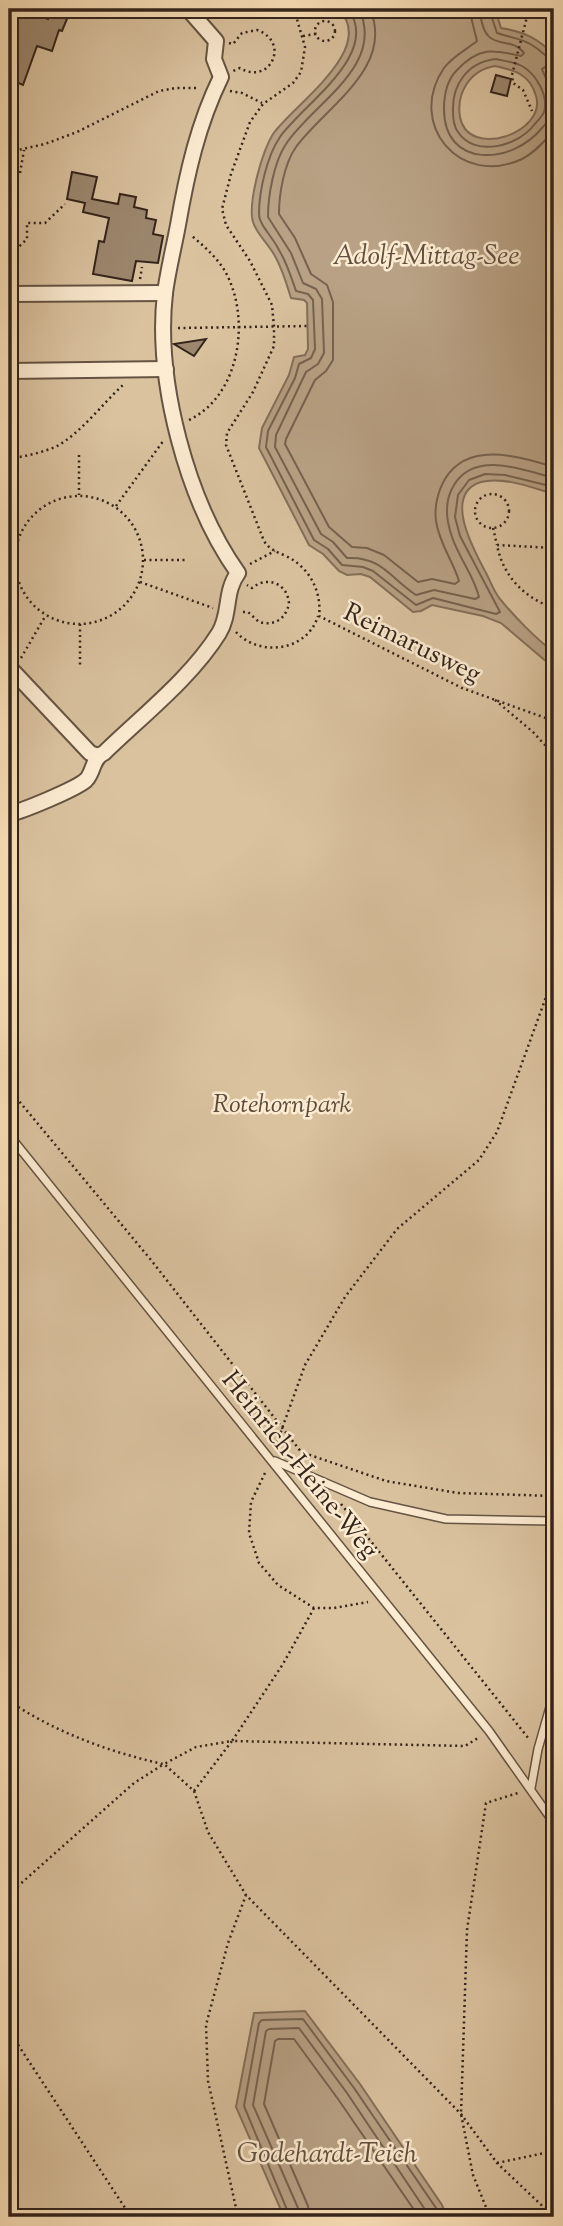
<svg xmlns="http://www.w3.org/2000/svg" width="563" height="2226" font-family="'Sorts Mill Goudy',serif">
<rect width="100%" height="100%" fill="#fce2ba"/>
<filter id="stains"><feTurbulence type="fractalNoise" baseFrequency=".00286" numOctaves="4"/><feColorMatrix values="0 0 0 0 .2 0 0 0 0 .09 0 0 0 0 .02 0 0 0 .5 -.17"/></filter>
<radialGradient id="worn" r=".72"><stop offset=".6" stop-color="#630" stop-opacity="0"/><stop offset="1" stop-color="#630" stop-opacity=".3"/></radialGradient>
<polygon fill="#dac29f" stroke="#86735e" stroke-width="2" points="9,9 554,9 554,2217 20,2217 9,2197"/>
<g fill="#b8a184" stroke="#836f5a" stroke-width="2" fill-rule="evenodd">
<path d="M338,9H495L501,28C524,32 538,38 554,55V494C533,488 503,476 481,482C442,494 474,550 485,571C490,580 494,592 500,599C514,616 537,640 554,652V668L501,623L483,616L432,605L421,611L413,612L370,577L361,574L347,575L339,571L323,554L309,545L259,448L262,428L289,375L294,357L305,355L308,349L307,303L304,300L291,298C287,285 283,271 276,258C270,245 253,231 252,217C250,196 262,152 273,134C293,105 379,48 338,9ZM495,66C514,70 530,74 536,96C547,133 468,160 460,117C456,93 470,70 495,66Z"/>
<polygon points="305,2011 360,2084 442,2205 447,2217 284,2217 236,2107 254,2013"/>
</g>
<g fill="none" stroke-linecap="round" stroke-linejoin="round">
<g stroke="#766250" stroke-width="2">
<path d="M348,9C382,54 302,105 280,137C267,156 259,191 259,214C259,222 264,227 268,233C282,251 289,270 296,291L308,294L313,300L315,349L311,358L299,364L295,378L268,431L266,447L314,540L328,549L342,565L363,567L373,571L416,605L433,598L496,614L500,612L460,536L455,517L458,495L469,480L485,474L505,475L554,487"/>
<path d="M359,9C386,66 312,104 286,144C274,162 268,195 268,217L291,253L303,283L316,289L322,299L324,353L318,364L306,372L276,435L275,447L321,534L333,542L347,558C382,556 391,579 416,595L434,590L475,599L479,597C474,576 459,558 452,537C446,520 444,501 454,485C475,450 524,470 554,478"/>
<path d="M370,9C395,68 325,107 296,147C284,164 279,194 279,214L295,238L311,274L327,285L333,302V360L326,371L315,380L286,439L285,444L329,527L352,547L367,548L384,555L418,582L432,579L455,584L459,581C453,561 439,543 436,521C434,507 438,491 445,479C469,440 519,457 554,467"/>
<path d="M469,9L477,41C466,50 453,56 444,68C406,124 460,188 522,159C536,152 544,141 554,131"/>
<path d="M480,9C483,57 510,33 524,53L521,56C492,49 479,47 457,70C446,81 444,95 444,109C444,169 512,165 542,128C549,120 553,115 554,104C554,92 546,80 542,69L545,67L554,68"/>
<path d="M489,9L497,33C511,38 523,38 535,47C543,52 545,58 554,59"/>
<path d="M496,59C504,61 515,62 522,66C536,74 549,96 544,112C542,117 537,121 534,125C518,146 475,158 458,132C454,127 453,118 453,111C452,84 468,62 496,59Z"/>
<polyline points="290,2217 244,2106 259,2023 262,2020 303,2019 354,2088 436,2208 440,2217"/>
<polyline points="299,2217 298,2208 253,2105 266,2031 269,2029 299,2028 347,2093 430,2217"/>
<polyline points="310,2217 308,2206 264,2104 275,2041 278,2039 294,2039 338,2099 419,2217"/>
</g>
</g>
<g fill="#9c876e" stroke="#33241c" stroke-width="2">
<polygon points="51,9 71,9 62,31 59,30 52,51 37,46 23,85 9,79 9,46 19,16 25,18 27,12 48,19"/>
<polygon points="496,75 511,79 507,96 491,92"/>
<polygon points="72,172 97,177 92,199 118,204 120,194 136,197 134,207 147,210 146,218 156,220 153,234 163,236 158,263 136,261 132,281 93,274 99,241 104,242 109,218 83,212 85,203 67,199"/>
<polygon points="206,339 194,356 174,344"/>
</g>
<g fill="none" stroke-linecap="round" stroke-linejoin="round">
<defs>
<g id="lane">
<polyline points="9,1135 489,1731 554,1823"/>
<polyline points="275,1461 370,1502 446,1519 554,1521"/>
<polyline points="531,1788 538,1749 554,1693"/>
</g>
<g id="street">
<polyline points="9,294 165,293"/>
<polyline points="9,371 166,369"/>
<polyline points="9,667 90,753 98,756"/>
<path d="M9,814C23,811 76,789 86,780C94,772 92,758 104,753C142,716 191,678 219,633C231,613 224,592 238,573C187,501 155,381 165,293C168,270 174,247 178,225C187,173 198,124 221,77L214,59L216,41L188,9"/>
</g>
</defs>
<use href="#lane" stroke="#655444" stroke-width="10"/>
<use href="#street" stroke="#655444" stroke-width="18"/>
<g stroke="#33241c" stroke-width="2.5" stroke-dasharray="2 3.5" stroke-linecap="butt">
<path d="M294,9L305,47L301,72L293,83L263,104L250,122L231,174L222,209L226,225L250,261L272,305L274,327V346L253,392L227,433L226,445L264,541C270,550 277,552 286,556C309,567 322,591 319,616L462,688L554,721"/>
<polyline points="529,9 512,75 513,83 523,90 532,111"/>
<circle cx="325" cy="31" r="10"/>
<polyline points="303,36 316,34"/>
<path d="M229,43L233,44L242,33L257,30C291,42 270,86 240,68L233,71"/>
<polyline points="9,85 10,80"/>
<polyline points="230,91 242,93 262,103"/>
<polyline points="9,152 45,144 77,132 159,91 176,88 199,88"/>
<polyline points="20,173 24,150"/>
<polyline points="9,269 9,256 27,239 27,223 45,223 65,204"/>
<polyline points="140,279 142,267"/>
<polyline points="178,328 309,326"/>
<path d="M189,420C239,396 250,323 228,277C220,260 206,248 192,236"/>
<polyline points="79,455 79,495"/>
<path d="M9,459C25,456 42,453 57,446C81,433 103,403 123,385"/>
<circle cx="492" cy="511" r="17"/>
<circle cx="79" cy="560" r="64"/>
<polyline points="116,506 164,440"/>
<polyline points="493,528 497,545"/>
<polyline points="9,537 18,540"/>
<path d="M554,548L497,545C503,576 524,598 554,608"/>
<polyline points="144,560 186,560"/>
<polyline points="250,564 275,551"/>
<polyline points="140,582 213,608"/>
<path d="M243,612H248L259,622C274,626 285,620 289,604C288,584 268,575 252,588L247,585"/>
<polyline points="80,624 80,666"/>
<path d="M236,632C259,657 307,652 318,616"/>
<polyline points="21,658 46,615"/>
<polyline points="495,700 533,732 554,755"/>
<polyline points="9,1089 151,1260 309,1462"/>
<polyline points="275,1448 305,1365 345,1297 397,1229 479,1160 497,1132 554,975"/>
<polyline points="304,1453 386,1481 458,1493 554,1496"/>
<polyline points="265,1473 251,1502 249,1533 259,1563 278,1585 314,1608 334,1608 368,1602"/>
<polyline points="341,1504 529,1739"/>
<polyline points="314,1608 283,1664 232,1741 196,1747 164,1764 194,1791 232,1741 465,1746 478,1738"/>
<path d="M9,1701C55,1732 109,1752 163,1764"/>
<polyline points="548,1764 554,1772"/>
<polyline points="194,1791 208,1832 246,1895 461,2114 497,2163 554,2217"/>
<polyline points="9,1894 134,1783 164,1764"/>
<polyline points="9,2031 131,2217"/>
<polyline points="497,2163 554,2151"/>
<polyline points="238,2217 208,2081 206,2025 228,1943 246,1895"/>
<polyline points="490,2217 473,2175 461,2114 467,1930 486,1803 518,1793"/>
</g>
<use href="#lane" stroke="#fdecd2" stroke-width="7"/>
<use href="#street" stroke="#fdecd2" stroke-width="14"/>
</g>
<g text-anchor="middle" stroke-width="5" stroke-linejoin="round" paint-order="stroke">
<g font-size="26" fill="#33241c" stroke="#fdecd2">
<text transform="translate(413 642) rotate(26)" y="9">Reimarusweg</text>
<text transform="translate(301 1464) rotate(51)" y="9">Heinrich-Heine-Weg</text>
</g>
<g font-size="26" font-style="italic" fill="#5d4c3d" stroke="#fdecd2">
<text x="282" y="1112">Rotehornpark</text>
</g>
<g font-size="28" font-style="italic" fill="#625040" stroke="#fdecd2">
<text x="426" y="264">Adolf-Mittag-See</text>
<text x="327" y="2162">Godehardt-Teich</text>
</g>
</g>
<rect width="563" height="2226" fill="none" stroke="#fce2ba" stroke-width="35"/>
<rect x="10" y="10" width="542" height="2205" fill="none" stroke="#33241c" stroke-width="3.5"/>
<rect x="18" y="18" width="528" height="2191" fill="none" stroke="#33241c" stroke-width="2"/>
<rect width="100%" height="100%" filter="url(#stains)"/>
<rect width="100%" height="100%" fill="url(#worn)"/>
</svg>
